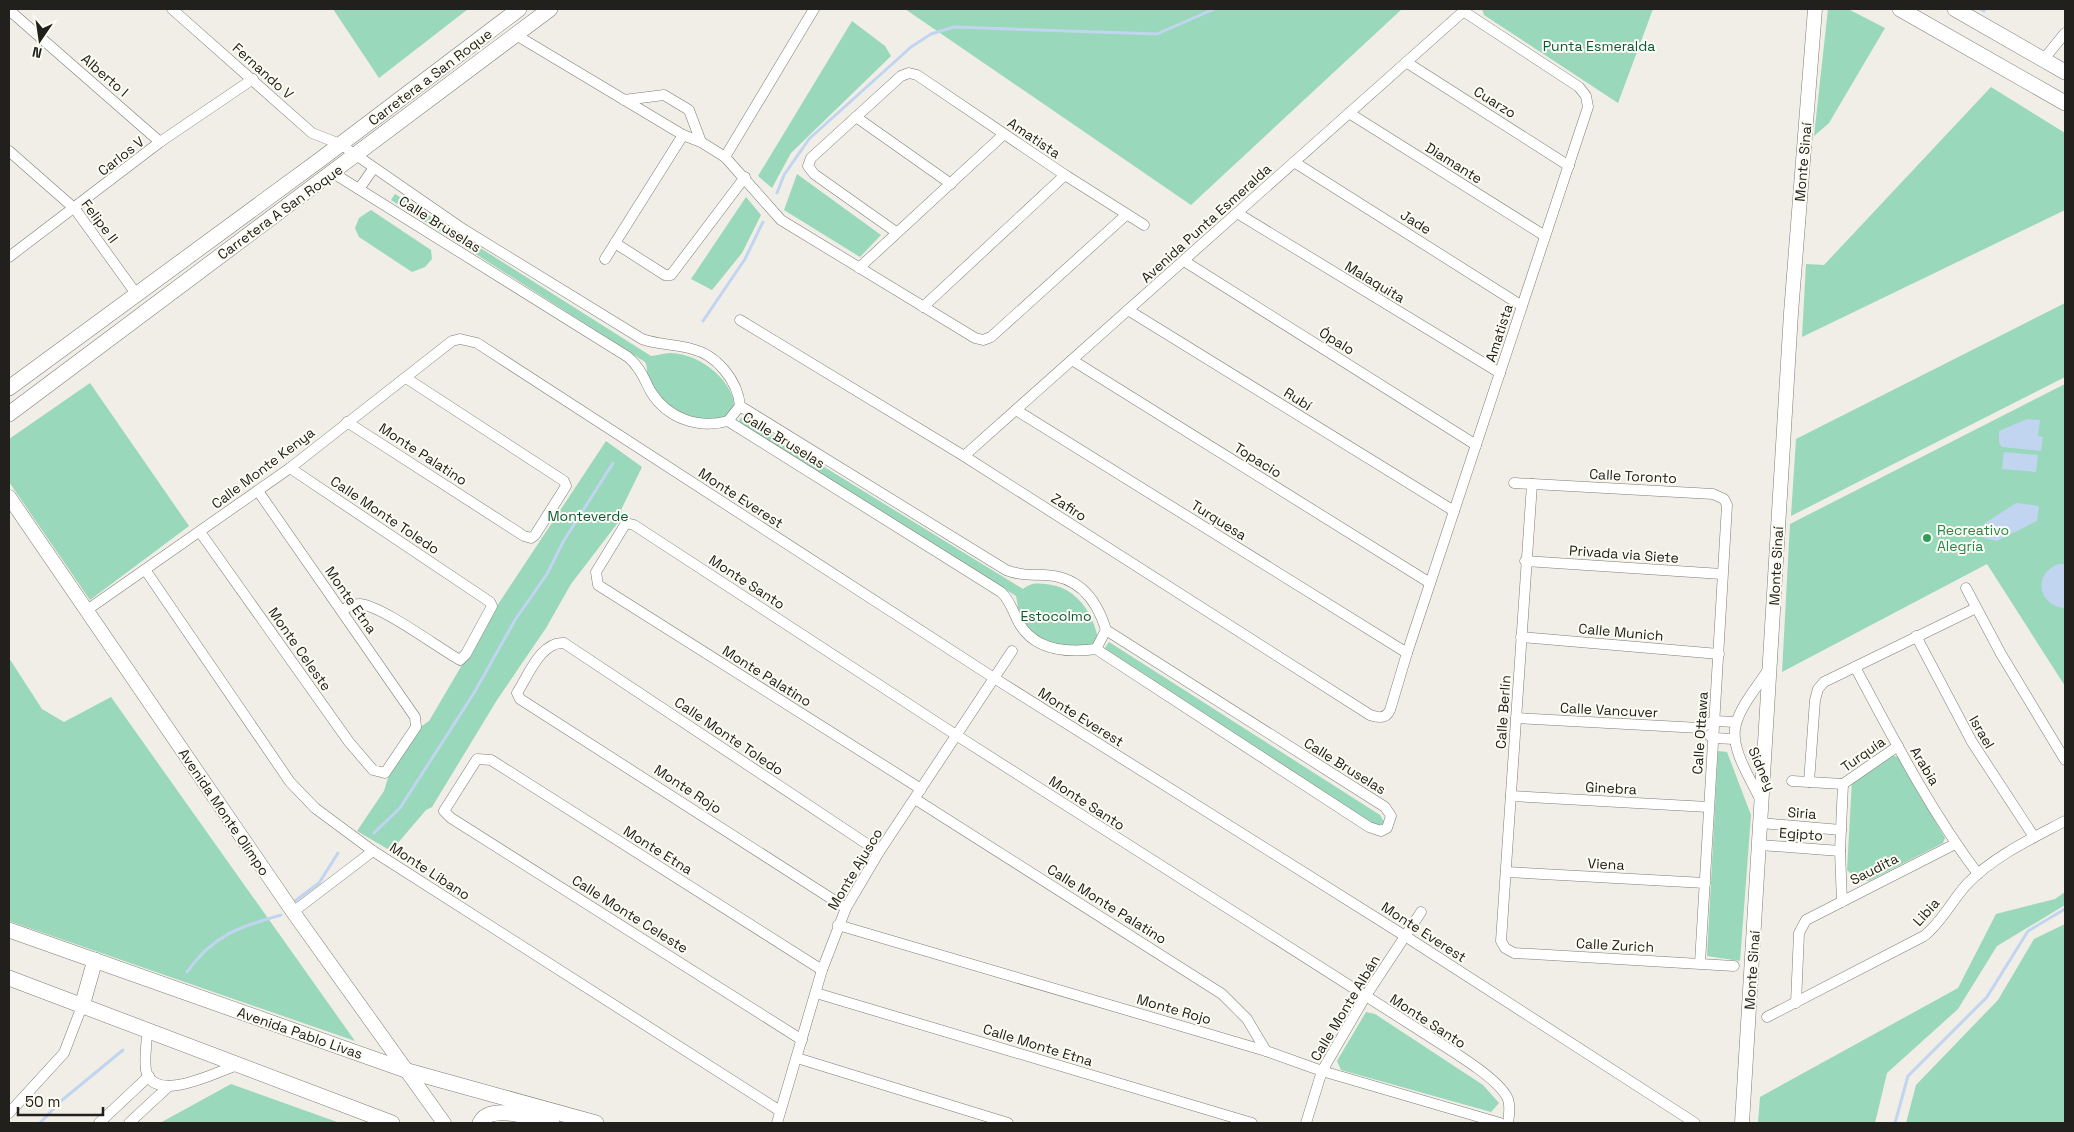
<svg xmlns="http://www.w3.org/2000/svg" width="2074" height="1132" font-family="'Space Grotesk',sans-serif">
<rect width="100%" height="100%" fill="#f0eee6"/>
<g fill="#99d8ba">
<polygon points="333,9 468,9 379,78"/>
<polygon points="905,9 1402,9 1191,205"/>
<polygon points="1482,9 1653,9 1618,103 1484,15"/>
<polygon points="1828,9 1848,9 1885,28 1829,123 1814,136"/>
<polygon points="852,21 885,46 891,56 791,153 772,188 758,176"/>
<polygon points="1991,87 2065,133 2065,210 1802,337 1806,264 1824,265"/>
<polygon points="797,174 881,235 860,257 784,210"/>
<path d="M395,194L651,356C657,356 663,353 670,353C726,355 766,433 698,418C684,415 669,408 659,396C655,391 649,383 648,376C646,371 648,367 645,362L391,200Z"/>
<polygon points="746,197 761,215 742,253 712,290 691,279"/>
<polygon points="371,210 431,250 432,259 425,267 412,272 359,237 355,228 359,218"/>
<polygon points="2065,303 2065,377 1791,516 1796,439"/>
<polygon points="90,383 189,526 90,600 9,482 9,439"/>
<polygon points="2065,384 2065,686 1987,564 1782,672 1790,524"/>
<path d="M747,416L777,438L1023,589C1031,583 1035,583 1045,584C1077,586 1094,614 1099,643C1078,653 1039,646 1024,626C1019,619 1018,605 1016,596L741,424L739,420L742,417Z"/>
<polygon points="606,441 642,467 621,510 623,516 571,584 546,628 497,700 432,807 426,810 391,851 357,831 384,791 388,778 419,728 429,721 495,609"/>
<polygon points="1109,642 1380,815 1384,822 1380,828 1373,826 1104,649"/>
<polygon points="9,658 42,709 64,722 111,697 355,1041 9,921"/>
<polygon points="1718,751 1727,752 1751,815 1740,961 1707,956"/>
<polygon points="1891,755 1898,757 1945,838 1943,843 1869,881 1858,880 1847,870 1852,780"/>
<polygon points="2065,892 2065,905 1997,946 1958,1009 1887,1073 1875,1123 1758,1123 1760,1097 1958,988 1996,914 2055,899"/>
<polygon points="2065,924 2065,1123 1906,1123 1916,1085 1998,1000 2034,939"/>
<polygon points="1366,1012 1375,1014 1483,1085 1499,1103 1491,1112 1341,1070 1337,1061"/>
<polygon points="231,1084 340,1123 160,1123"/>
</g>
<g fill="#c1d5f1">
<polygon points="2027,419 2040,420 2038,436 2043,437 2041,451 2002,447 1999,443 1999,431"/>
<polygon points="2004,452 2038,455 2036,472 2002,469"/>
<polygon points="2016,503 2039,506 2037,521 1997,541 1984,538 1981,528 1985,523"/>
<path d="M2059,564H2065V608H2063C2037,604 2033,572 2059,564Z"/>
</g>
<g fill="none" stroke-linecap="round" stroke-linejoin="round">
<g stroke="#c1d5f1" stroke-width="3">
<polyline points="1980,9 1984,11"/>
<polyline points="777,193 784,175 809,139 911,47 931,34 954,27 1157,34 1214,9"/>
<polyline points="703,321 745,259 763,222"/>
<polyline points="374,833 400,808 474,693 515,620 547,574 563,542 613,463"/>
<polyline points="295,901 319,883 338,853"/>
<path d="M187,972C213,935 239,927 281,915"/>
<polyline points="40,1123 61,1101 123,1050"/>
<polyline points="1895,1123 1908,1076 1987,997 2028,931 2065,909"/>
</g>
<defs>
<g id="minor">
<path d="M172,9L312,133L340,144L463,229L642,339C659,345 675,344 692,349C717,355 738,381 740,406L1006,570C1019,575 1030,575 1044,575C1079,576 1097,600 1106,630L1385,807L1391,816L1387,828L1381,831L1369,827L1096,649C1067,653 1035,651 1019,623C1013,612 1010,600 1001,592L728,421C699,429 668,419 651,392C644,379 640,367 628,357L333,173"/>
<polyline points="9,10 160,142"/>
<polyline points="516,35 683,135 701,142 725,157 781,220 975,338 983,340 991,337 1126,215"/>
<polyline points="2044,59 2065,33"/>
<polyline points="1406,62 1569,166"/>
<polyline points="624,100 664,95 689,110 701,142"/>
<polyline points="1349,113 1545,236"/>
<polyline points="856,117 951,184"/>
<polyline points="9,151 75,209 137,295"/>
<polyline points="725,157 814,9"/>
<polyline points="1294,162 1522,306"/>
<polyline points="359,189 373,169"/>
<polyline points="1237,213 1500,373"/>
<polyline points="896,232 814,174 808,166 811,158 901,76 909,73 917,75 1065,175 1144,225"/>
<polyline points="615,243 665,275 671,275 745,177"/>
<polyline points="9,257 160,142 253,79"/>
<polyline points="605,259 683,135"/>
<polyline points="1184,261 1476,445"/>
<polyline points="859,268 1003,135"/>
<polyline points="923,307 1065,175"/>
<polyline points="1128,310 1454,511"/>
<path d="M740,320L964,456L1370,715C1378,718 1386,719 1390,710L1407,653L1588,107L1586,96L1579,87L1463,11"/>
<polyline points="1072,360 1430,583"/>
<polyline points="1016,410 1407,653"/>
<polyline points="728,421 740,406"/>
<polyline points="347,422 524,536 531,538 535,535 566,486 564,481 406,378"/>
<polyline points="964,456 1466,9"/>
<path d="M290,468L490,602L492,606L466,654L460,660C437,647 382,606 360,604C352,604 348,606 342,611"/>
<polyline points="1514,483 1713,494 1724,499 1727,505 1700,963"/>
<polyline points="1532,484 1501,941 1505,948 1514,953 1734,966"/>
<polyline points="200,532 349,742 373,770 385,773 416,727 415,717 258,491"/>
<polyline points="1525,561 1722,574"/>
<polyline points="146,571 290,782 315,808 373,851 780,1111"/>
<polyline points="1966,588 2001,654 2065,760"/>
<polyline points="87,610 290,468 452,341 460,339 477,343 994,678 1405,936 1695,1123"/>
<polyline points="1916,636 1972,742 2034,837"/>
<polyline points="1521,637 1719,654"/>
<polyline points="1096,649 1106,630"/>
<path d="M1855,667C1893,738 1930,810 1978,874"/>
<polyline points="1516,718 1700,728 1714,721 1736,722"/>
<polyline points="1709,735 1713,738 1734,739"/>
<polyline points="1792,781 1843,784"/>
<polyline points="1809,782 1815,700 1818,689 1824,682 1976,608"/>
<polyline points="1843,784 1898,746"/>
<path d="M921,789L598,585L596,572L626,523L634,525L956,735L1424,1033C1445,1047 1496,1076 1507,1097C1511,1105 1509,1115 1508,1123"/>
<polyline points="1511,796 1708,807"/>
<polyline points="915,799 1222,994 1247,1019 1266,1051"/>
<path d="M1761,801C1751,779 1729,748 1736,724C1741,705 1758,686 1768,670"/>
<polyline points="1761,823 1841,830"/>
<polyline points="1760,845 1840,851"/>
<polyline points="1506,872 1705,883"/>
<polyline points="1842,902 1840,851 1843,784"/>
<path d="M846,908L520,699L517,693C528,676 541,641 564,643L879,852"/>
<polyline points="293,912 373,851"/>
<polyline points="838,925 1266,1051 1322,1071 1500,1123"/>
<polyline points="816,993 1252,1123"/>
<polyline points="1796,1003 1799,933 1806,920 1955,844"/>
<path d="M1767,1017L1924,936C1942,922 1952,900 1968,883C1994,856 2033,838 2065,821"/>
<path d="M147,1031C147,1043 144,1058 146,1070C153,1105 217,1072 237,1065"/>
<polyline points="802,1040 451,818 444,811 477,759 491,760 822,970"/>
<polyline points="797,1058 1008,1123"/>
<polyline points="9,1113 64,1053 82,1006"/>
<polyline points="99,1123 149,1076"/>
<polyline points="129,1123 169,1086"/>
<polyline points="777,1123 822,970 846,908 879,852 1012,651"/>
<polyline points="1306,1123 1322,1071 1365,997 1421,912"/>
</g>
<g id="tertiary">
<polyline points="9,497 293,912 444,1123"/>
<polyline points="1742,1123 1791,313 1815,9"/>
</g>
<g id="secondary">
<polyline points="1900,9 2065,103"/>
<polyline points="1955,9 2065,72"/>
<polyline points="9,388 321,159 519,9"/>
<polyline points="9,414 550,9"/>
<polyline points="9,930 408,1071 596,1123"/>
<polyline points="9,978 392,1123"/>
<polyline points="82,1006 95,960"/>
<path d="M480,1123C490,1102 533,1119 552,1123"/>
</g>
</defs>
<use href="#minor" stroke="#7e7d76" stroke-width="11"/>
<use href="#tertiary" stroke="#7e7d76" stroke-width="15"/>
<use href="#secondary" stroke="#7e7d76" stroke-width="16"/>
<use href="#minor" stroke="#fff" stroke-width="10"/>
<use href="#tertiary" stroke="#fff" stroke-width="14"/>
<use href="#secondary" stroke="#fff" stroke-width="15"/>
</g>
<circle fill="#2e9e5b" stroke="#fdfcf3" stroke-width="2" cx="1927" cy="538" r="5"/>
<g text-anchor="middle" stroke-width="4" stroke-linejoin="round" paint-order="stroke">
<g font-size="14" fill="#0a583d" stroke="#fdfcf3">
<text x="1599" y="51">Punta Esmeralda</text>
<text x="588" y="521">Monteverde</text>
<text x="1056" y="621">Estocolmo</text>
</g>
<g font-size="14" fill="#21201d" stroke="#fdfcf3">
<text transform="translate(263 71) rotate(42)" y="5">Fernando V</text>
<text transform="translate(105 75) rotate(41)" y="5">Alberto I</text>
<text transform="translate(430 77) rotate(-37)" y="5">Carretera a San Roque</text>
<text transform="translate(1495 102) rotate(32)" y="5">Cuarzo</text>
<text transform="translate(1034 138) rotate(34)" y="5">Amatista</text>
<text transform="translate(121 156) rotate(-38)" y="5">Carlos V</text>
<text transform="translate(1803 162) rotate(-85)" y="5">Monte Sinaí</text>
<text transform="translate(1454 163) rotate(32)" y="5">Diamante</text>
<text transform="translate(280 212) rotate(-36)" y="5">Carretera A San Roque</text>
<text transform="translate(100 221) rotate(53)" y="5">Felipe II</text>
<text transform="translate(1416 222) rotate(32)" y="5">Jade</text>
<text transform="translate(1206 223) rotate(-42)" y="5">Avenida Punta Esmeralda</text>
<text transform="translate(440 224) rotate(32)" y="5">Calle Bruselas</text>
<text transform="translate(1375 282) rotate(31)" y="5">Malaquita</text>
<text transform="translate(1499 333) rotate(-72)" y="5">Amatista</text>
<text transform="translate(1337 341) rotate(32)" y="5">Ópalo</text>
<text transform="translate(1298 399) rotate(32)" y="5">Rubí</text>
<text transform="translate(784 440) rotate(32)" y="5">Calle Bruselas</text>
<text transform="translate(423 454) rotate(33)" y="5">Monte Palatino</text>
<text transform="translate(1258 460) rotate(32)" y="5">Topacio</text>
<text transform="translate(263 468) rotate(-37)" y="5">Calle Monte Kenya</text>
<text transform="translate(1633 476) rotate(3)" y="5">Calle Toronto</text>
<text transform="translate(741 498) rotate(33)" y="5">Monte Everest</text>
<text transform="translate(1069 507) rotate(33)" y="5">Zafiro</text>
<text transform="translate(385 515) rotate(34)" y="5">Calle Monte Toledo</text>
<text transform="translate(1219 520) rotate(32)" y="5">Turquesa</text>
<text transform="translate(1624 554) rotate(4)" y="5">Privada via Siete</text>
<text transform="translate(1776 566) rotate(-87)" y="5">Monte Sinaí</text>
<text transform="translate(747 582) rotate(33)" y="5">Monte Santo</text>
<text transform="translate(351 600) rotate(55)" y="5">Monte Etna</text>
<text transform="translate(1621 632) rotate(5)" y="5">Calle Munich</text>
<text transform="translate(300 649) rotate(55)" y="5">Monte Celeste</text>
<text transform="translate(767 676) rotate(32)" y="5">Monte Palatino</text>
<text transform="translate(1609 710) rotate(3)" y="5">Calle Vancuver</text>
<text transform="translate(1503 712) rotate(-86)" y="5">Calle Berlín</text>
<text transform="translate(1081 717) rotate(32)" y="5">Monte Everest</text>
<text transform="translate(1982 732) rotate(60)" y="5">Israel</text>
<text transform="translate(1700 733) rotate(-86)" y="5">Calle Ottawa</text>
<text transform="translate(729 736) rotate(34)" y="5">Calle Monte Toledo</text>
<text transform="translate(1863 754) rotate(-35)" y="5">Turquía</text>
<text transform="translate(1345 766) rotate(32)" y="5">Calle Bruselas</text>
<text transform="translate(1925 766) rotate(59)" y="5">Arabia</text>
<text transform="translate(1762 769) rotate(66)" y="5">Sidney</text>
<text transform="translate(1611 788) rotate(3)" y="5">Ginebra</text>
<text transform="translate(688 789) rotate(33)" y="5">Monte Rojo</text>
<text transform="translate(1087 803) rotate(33)" y="5">Monte Santo</text>
<text transform="translate(224 812) rotate(56)" y="5">Avenida Monte Olimpo</text>
<text transform="translate(1802 813) rotate(4)" y="5">Siria</text>
<text transform="translate(1801 834) rotate(4)" y="5">Egipto</text>
<text transform="translate(658 850) rotate(32)" y="5">Monte Etna</text>
<text transform="translate(1606 864) rotate(3)" y="5">Viena</text>
<text transform="translate(855 869) rotate(-59)" y="5">Monte Ajusco</text>
<text transform="translate(1874 869) rotate(-27)" y="5">Saudita</text>
<text transform="translate(430 871) rotate(33)" y="5">Monte Líbano</text>
<text transform="translate(1107 904) rotate(32)" y="5">Calle Monte Palatino</text>
<text transform="translate(1926 912) rotate(-48)" y="5">Libia</text>
<text transform="translate(630 914) rotate(32)" y="5">Calle Monte Celeste</text>
<text transform="translate(1424 932) rotate(33)" y="5">Monte Everest</text>
<text transform="translate(1615 945) rotate(3)" y="5">Calle Zurich</text>
<text transform="translate(1752 970) rotate(-86)" y="5">Monte Sinaí</text>
<text transform="translate(1345 1008) rotate(-59)" y="5">Calle Monte Albán</text>
<text transform="translate(1174 1009) rotate(16)" y="5">Monte Rojo</text>
<text transform="translate(1428 1021) rotate(33)" y="5">Monte Santo</text>
<text transform="translate(300 1033) rotate(19)" y="5">Avenida Pablo Livas</text>
<text transform="translate(1038 1045) rotate(17)" y="5">Calle Monte Etna</text>
</g>
<g font-size="14" fill="#27864d" stroke="#fdfcf3" text-anchor="start">
<text x="1937" y="535">Recreativo<tspan x="1937" dy="16">Alegría</tspan></text>
</g>
</g>
<rect width="2074" height="1132" fill="none" stroke="#21201d" stroke-width="20"/>
<g transform="translate(40 40) rotate(193)" stroke="#fdfcf3" stroke-width="4" paint-order="stroke">
<path d="M0-4L9 19L0 12L-9 19Z" fill="#21201d"/>
<text y="-8" font-size="14" font-weight="bold" text-anchor="middle" fill="#21201d">N</text>
</g>
<path d="M18 1107v8h85v-8" fill="none" stroke="#21201d" stroke-width="2.5"/>
<text x="25" y="1107" font-size="15" fill="#21201d" stroke="#fdfcf3" stroke-width="4" paint-order="stroke">50 m</text>
</svg>
